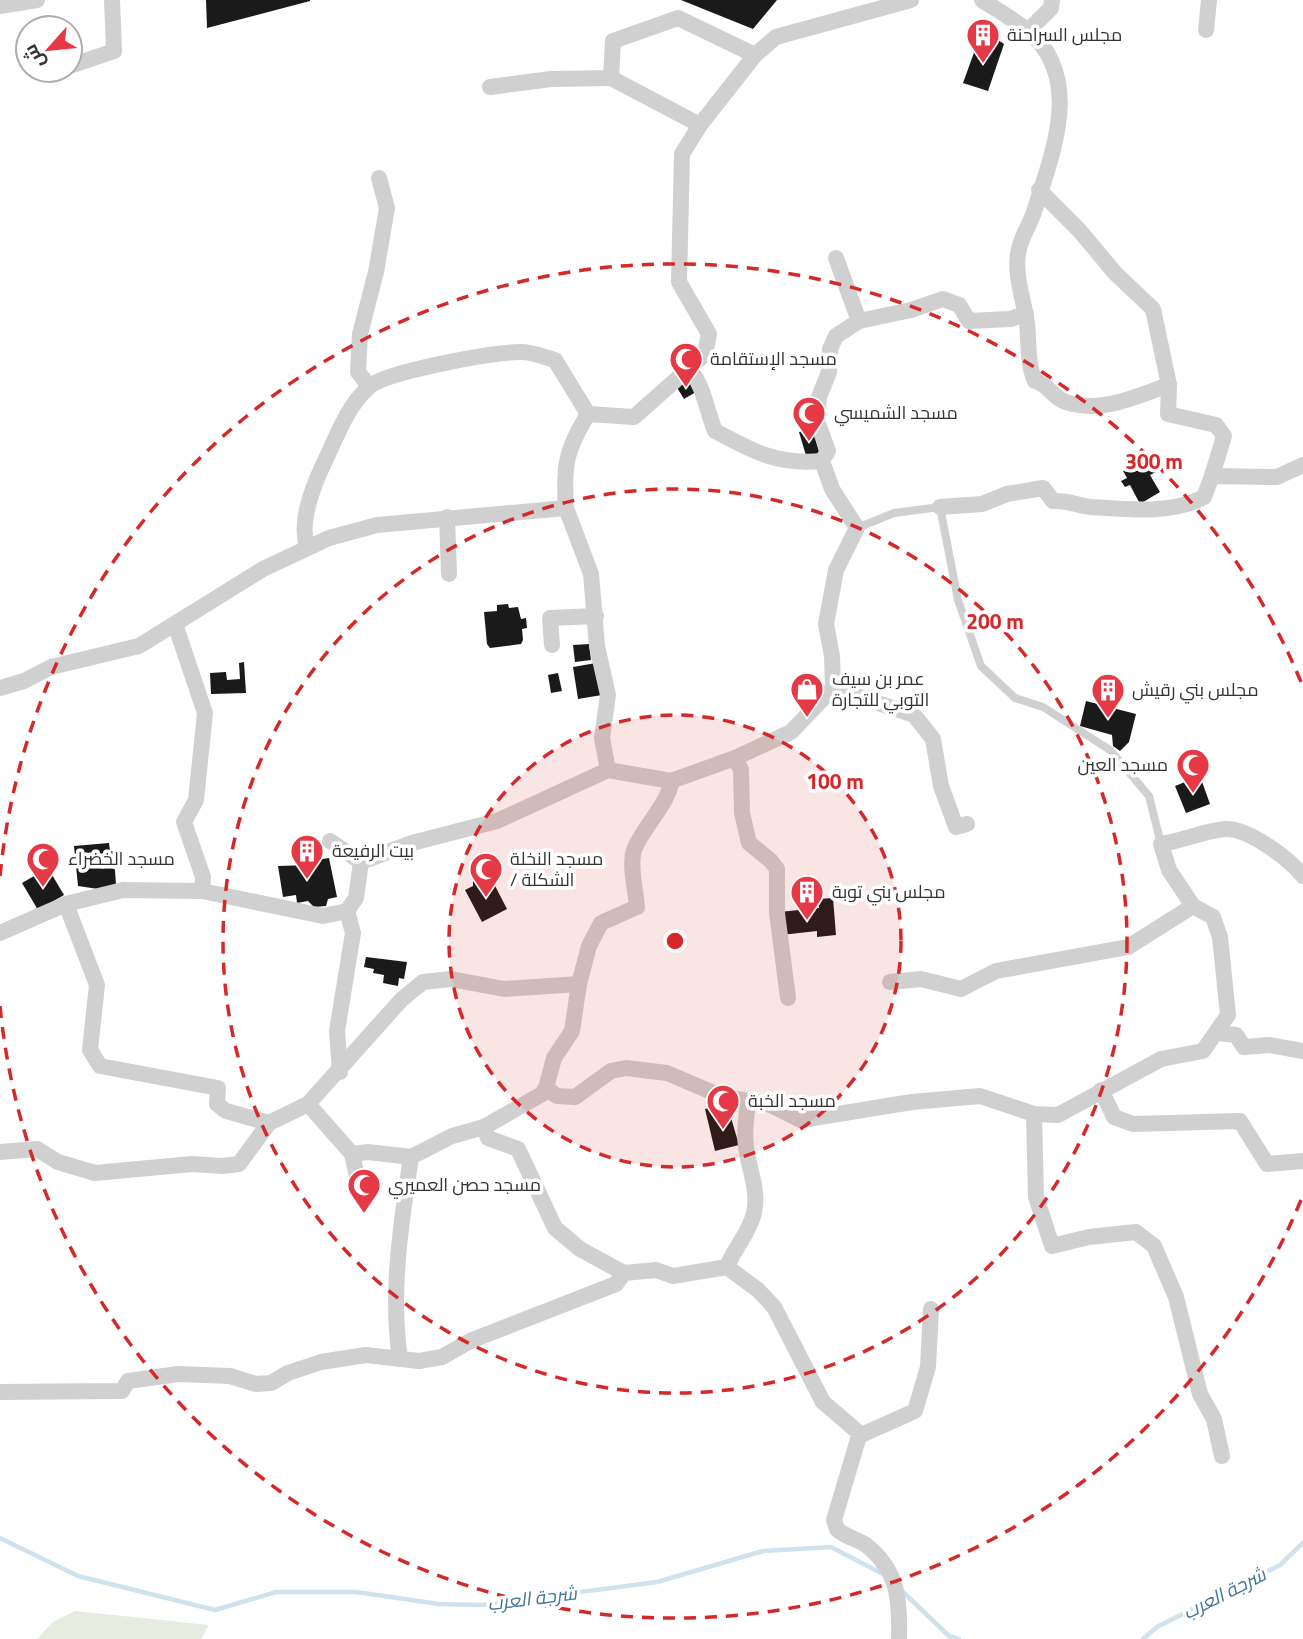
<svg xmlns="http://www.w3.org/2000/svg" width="1303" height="1639" font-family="'Titillium Web',Cairo,sans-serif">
<rect width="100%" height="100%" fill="#fff"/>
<polygon fill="#e6ecdf" points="75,1611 209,1625 201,1639 37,1639 53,1622"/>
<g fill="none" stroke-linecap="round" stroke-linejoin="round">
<g stroke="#cfe2ee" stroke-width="4.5">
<polyline points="0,1538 78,1576 215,1610 276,1592 356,1592 439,1604 482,1605 657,1582 763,1551 831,1547 883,1574"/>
<polyline points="903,1592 949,1636 959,1639"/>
<polyline points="1143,1639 1157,1627 1280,1565 1303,1543"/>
</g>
</g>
<g fill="#1a1a1a">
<polygon points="206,0 310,0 310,1 207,28"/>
<polygon points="681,0 777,0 753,29"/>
<polygon points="975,33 987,38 991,35 1004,44 988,91 963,83 976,47 971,44"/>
<polygon points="689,379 696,392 684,399 676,386"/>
<polygon points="812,428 820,455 807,459 799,432"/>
<polygon points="1142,460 1146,468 1152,465 1156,472 1150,475 1160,492 1140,504 1130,485 1125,487 1121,481 1127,478 1123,471"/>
<polygon points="508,604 509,608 518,607 521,619 526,618 527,628 522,629 523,640 521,644 490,648 487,644 484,612 497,611 497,605"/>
<polygon points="589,644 591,660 575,662 573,645"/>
<polygon points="244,662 246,693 211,694 210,673 226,672 227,680 240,679 239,663"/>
<polygon points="596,663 602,695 578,699 573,667"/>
<polygon points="558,673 562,691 551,693 548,675"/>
<polygon points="1086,701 1136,714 1129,742 1120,751 1113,746 1112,735 1080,726"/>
<polygon points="1200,776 1210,804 1186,813 1175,786"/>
<polygon points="109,843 110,851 116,851 117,862 110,863 115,870 116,885 98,889 78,886 74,846"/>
<polygon points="329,858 337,897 328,899 326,906 314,907 308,901 297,903 296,895 283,897 278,866 308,865 309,861"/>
<polygon points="48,868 64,895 38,910 22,883"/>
<polygon points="490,876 507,909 482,922 465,890 473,886 473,880"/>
<polygon points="833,898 836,935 817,937 817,931 781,935 779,912 819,908 818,899"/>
<polygon points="366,957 407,962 404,979 399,978 398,986 383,983 384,975 373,973 374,969 364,967"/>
<polygon points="727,1104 739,1145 715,1151 705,1109"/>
</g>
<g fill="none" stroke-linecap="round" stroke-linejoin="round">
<polyline stroke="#d0d0d0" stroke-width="8" points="857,528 894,513 940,507 958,600 981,666 1015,698 1043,707 1110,750 1149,796 1161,844"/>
<g stroke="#d0d0d0" stroke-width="16">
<path d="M982,0C997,10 1013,19 1027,30C1084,77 1053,151 1035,209C1031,223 1022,235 1019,249C1013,274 1024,299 1027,323C1029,341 1027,364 1035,381C1049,384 1052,398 1066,402C1101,414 1136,396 1169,385"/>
<polyline points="0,6 37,0"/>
<polyline points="1206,30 1209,0"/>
<polyline points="1028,31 1051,8 1052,0"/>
<polyline points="70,66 114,51 112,0"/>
<polyline points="611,78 700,125"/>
<polyline points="490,87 551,79 611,78 613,41 678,18 755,55"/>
<polyline points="1039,190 1079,230 1115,273 1153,309 1169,385 1168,414 1216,425 1224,436 1212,476"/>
<polyline points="859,321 911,310 943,299 959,305 969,321 1010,319 1026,314"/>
<polyline points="369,386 358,372 360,334 376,272 387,208 379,178"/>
<polyline points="822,461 828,451 817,421 819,397 829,372 830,349 836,336 859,321 836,258"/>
<path d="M940,507L982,504L1007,494L1043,488L1053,501C1072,500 1076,506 1091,507C1124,509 1172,515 1204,497L1212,476L1277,477L1303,465"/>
<polyline points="447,517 449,574"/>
<path d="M307,547C299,522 312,489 323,465C336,439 346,407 369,387C387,371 492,353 519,352C530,351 544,357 555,360L588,414"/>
<polyline points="175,624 205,713 196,800 184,822 203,877 202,891"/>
<polyline points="552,645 550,618 596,616"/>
<path d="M0,688L24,681L51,667L139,646L263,569L329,538L377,525L566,508C563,466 566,450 588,414L634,417L705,354L709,334L679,282L682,154L700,125L755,55L776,37L911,0"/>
<polyline points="833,688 914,715 933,739 941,786 956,827 967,824"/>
<polyline points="735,758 741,770 742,813 749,843 771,861 777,869 777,913 788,998"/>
<path d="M608,770L671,781L735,758L791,732L833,688L832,656L826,624L836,570L857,528L832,489L822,461C777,465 754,452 715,431C706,409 705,389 690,369"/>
<path d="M671,781C671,800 641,830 634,850C629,866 636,891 637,907L601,923L589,946L579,984L572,1031L554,1058L546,1088L557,1096L575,1097L611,1071L626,1068L667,1073L721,1096L771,1105L801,1120L912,1102L980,1096L1034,1114L1058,1115L1161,1059L1203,1051L1228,1015L1220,937L1213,917L1193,906"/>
<polyline points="330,841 361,862"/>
<polyline points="66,904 97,985 90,1050 100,1066 218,1088 217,1104 226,1111 269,1123"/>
<polyline points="0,933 66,904 123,890 202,891 323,916 347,911 356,898 361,862 412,843 497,821 608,770 602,738 608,695 597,646 591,574 566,508"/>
<path d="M890,982L921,979L961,989L996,971L1128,947L1193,906L1169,870L1161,844C1183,841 1203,831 1225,829C1249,828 1289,859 1303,876"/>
<polyline points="1218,1033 1236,1035 1244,1047 1269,1045 1303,1051"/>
<polyline points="340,1072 337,1031 353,933 347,911"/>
<polyline points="546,1088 542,1094 484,1127 488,1138 518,1149 555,1228 580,1249 624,1273"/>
<polyline points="1101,1090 1114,1117 1133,1124 1240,1121 1267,1164 1303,1161"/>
<polyline points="308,1104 352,1154 368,1152 411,1157"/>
<polyline points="1034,1114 1036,1197 1052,1246 1089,1237 1136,1232 1154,1246 1176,1297 1200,1394 1214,1419 1222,1456"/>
<polyline points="0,1152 37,1149 58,1162 95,1173 192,1164 222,1166 239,1164 269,1123 308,1104 402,999 423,982 451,979 504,989 579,984"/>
<polyline points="352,1154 358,1181 357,1192"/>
<path d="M727,1267C734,1248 749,1234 754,1213C759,1190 749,1170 746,1147C744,1133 746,1117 748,1103"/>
<path d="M400,1359C390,1292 401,1224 411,1157L452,1136L484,1127"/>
<path d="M0,1392L122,1391L128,1381L178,1374L230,1376L256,1384L271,1383L288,1373L321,1362L366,1355L419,1361L442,1357L470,1341L616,1284L624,1273L656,1270L673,1276L727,1267L758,1290L774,1307L823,1402L858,1432L859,1436L834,1520L837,1529C845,1537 857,1539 866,1545C899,1571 900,1601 899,1639"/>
<polyline points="859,1436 915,1411 928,1367 931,1309"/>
</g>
</g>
<circle cx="675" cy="941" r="226" fill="#d62828" fill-opacity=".12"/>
<g fill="none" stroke="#d62828" stroke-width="3.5" stroke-dasharray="12 9">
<circle cx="675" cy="941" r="226"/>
<circle cx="675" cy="941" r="452"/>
<path d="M1301 1200A678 678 0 0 1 0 1006M0 876A678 678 0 0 1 1301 682"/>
</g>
<defs>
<symbol id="building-pin" viewBox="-11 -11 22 30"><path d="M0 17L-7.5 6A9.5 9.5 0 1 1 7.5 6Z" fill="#e63946" stroke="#fff"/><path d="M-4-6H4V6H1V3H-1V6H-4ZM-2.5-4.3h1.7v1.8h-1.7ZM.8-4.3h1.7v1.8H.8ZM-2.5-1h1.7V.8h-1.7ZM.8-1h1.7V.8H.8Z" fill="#fff"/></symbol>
<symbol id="mosque-pin" viewBox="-11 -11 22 30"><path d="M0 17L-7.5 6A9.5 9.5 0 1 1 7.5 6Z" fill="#e63946" stroke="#fff"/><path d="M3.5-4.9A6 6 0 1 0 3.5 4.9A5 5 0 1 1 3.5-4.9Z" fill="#fff"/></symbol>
<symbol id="shop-pin" viewBox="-11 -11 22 30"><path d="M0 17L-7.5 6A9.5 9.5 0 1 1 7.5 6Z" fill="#e63946" stroke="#fff"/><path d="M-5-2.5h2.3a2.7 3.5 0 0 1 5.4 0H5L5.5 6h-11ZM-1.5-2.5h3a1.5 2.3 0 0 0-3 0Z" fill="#fff"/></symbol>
</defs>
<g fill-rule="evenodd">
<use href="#building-pin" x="964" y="16" width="38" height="52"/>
<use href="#mosque-pin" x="667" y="340" width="38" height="52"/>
<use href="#mosque-pin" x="790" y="394" width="38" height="52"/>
<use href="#shop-pin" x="788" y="670" width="38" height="52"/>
<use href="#building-pin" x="1089" y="671" width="38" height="52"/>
<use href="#mosque-pin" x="1174" y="746" width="38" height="52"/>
<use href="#building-pin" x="288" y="832" width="38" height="52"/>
<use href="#mosque-pin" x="24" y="840" width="38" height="52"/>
<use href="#mosque-pin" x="467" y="850" width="38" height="52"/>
<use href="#building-pin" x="788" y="873" width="38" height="52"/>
<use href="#mosque-pin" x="704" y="1082" width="38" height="52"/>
<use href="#mosque-pin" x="345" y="1166" width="38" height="52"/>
</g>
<g text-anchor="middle" stroke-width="7" stroke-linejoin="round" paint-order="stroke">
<g font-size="18" fill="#333" stroke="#fff" text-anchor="start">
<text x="1007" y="41">مجلس السراحنة</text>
<text x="710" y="365">مسجد الإستقامة</text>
<text x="834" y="419">مسجد الشميسي</text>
<text x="832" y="685">عمر بن سيف<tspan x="832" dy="21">التوبي للتجارة</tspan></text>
<text x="1132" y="696">مجلس بني رقيش</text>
<text x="1168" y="771" text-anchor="end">مسجد العين</text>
<text x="332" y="857">بيت الرفيعة</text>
<text x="68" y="865">مسجد الخضراء</text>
<text x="510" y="865">مسجد النخلة<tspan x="510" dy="21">/ الشكلة</tspan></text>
<text x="832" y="898">مجلس بني توبة</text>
<text x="748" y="1107">مسجد الخبة</text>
<text x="388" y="1191">مسجد حصن العميري</text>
</g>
<g font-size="19" font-style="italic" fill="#3f7597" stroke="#fff">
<text transform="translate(1224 1593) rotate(-27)" y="7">شرجة العرب</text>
<text transform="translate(532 1598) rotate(-7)" y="7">شرجة العرب</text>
</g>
</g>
<circle cx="675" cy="941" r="10" fill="#d62828" stroke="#fff" stroke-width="3.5"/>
<g font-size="21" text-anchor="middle" font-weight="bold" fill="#d62828" stroke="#fff" stroke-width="7" stroke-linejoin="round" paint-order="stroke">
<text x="1154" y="469">300 m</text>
<text x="995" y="629">200 m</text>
<text x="835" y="789">100 m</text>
</g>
<g transform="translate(49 49) rotate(243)"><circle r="33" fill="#ffffff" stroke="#adadad" stroke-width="2"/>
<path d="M0-5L12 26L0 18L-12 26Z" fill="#e63946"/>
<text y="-10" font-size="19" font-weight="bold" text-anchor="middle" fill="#333333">ش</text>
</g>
</svg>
